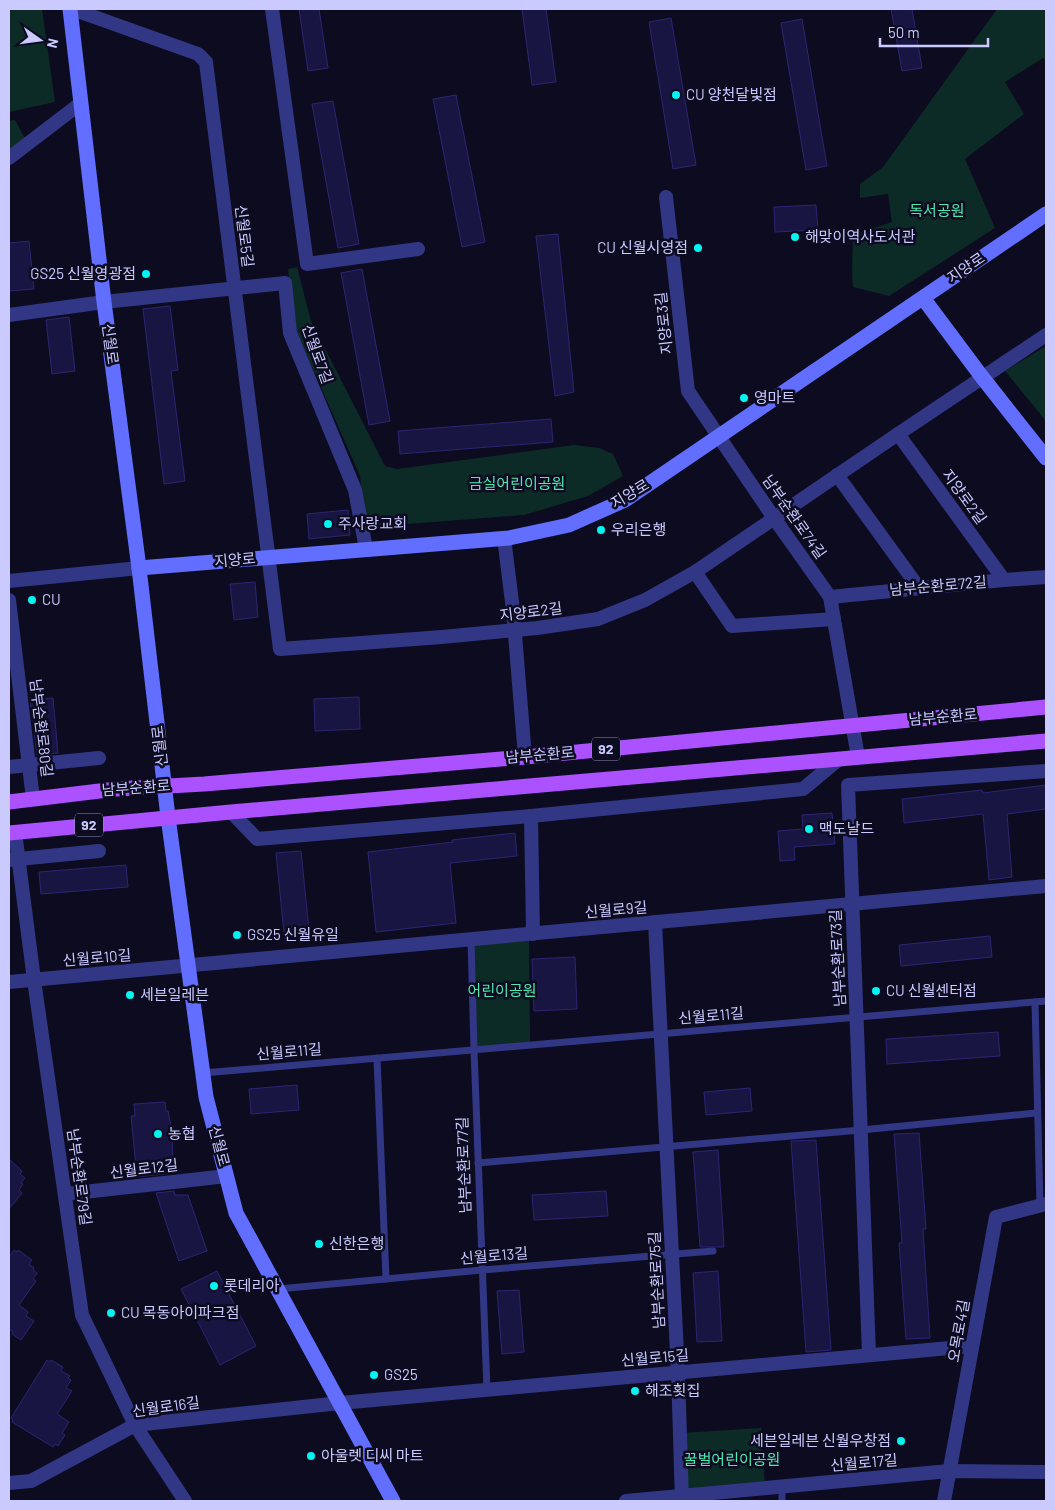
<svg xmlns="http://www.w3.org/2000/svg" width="1055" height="1510" font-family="Barlow,'Noto Sans KR',sans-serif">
<rect width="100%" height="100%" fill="#0c0b20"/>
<g fill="#0d2b26">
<polygon points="9,9 42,9 55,102 9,112"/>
<path d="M997,9H1046V60L1043,58L1005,82L1024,114L965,159L995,228L889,296L853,287C851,270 853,252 853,235L892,222L888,194L860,198V184L883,167Z"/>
<polygon points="15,120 25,139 9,151 9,121"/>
<polygon points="297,267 311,321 385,466 397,469 574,445 599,448 613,454 623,476 588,496 524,515 369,527 365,520 360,476 294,326 288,269"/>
<polygon points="1046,346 1046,421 1005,371"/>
<polygon points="529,936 530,1043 475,1048 473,939"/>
<polygon points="761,1428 765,1487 685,1493 681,1433"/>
</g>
<g fill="#191543" stroke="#2c2571">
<polygon points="299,9 319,9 328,68 308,71"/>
<polygon points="522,9 546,9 556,82 532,85"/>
<polygon points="891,9 912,9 922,68 902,71"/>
<polygon points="671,18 696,165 673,169 649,22"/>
<polygon points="802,19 827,166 806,170 781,23"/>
<polygon points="456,95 485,242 462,247 433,99"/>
<polygon points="333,101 359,244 338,248 312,104"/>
<polygon points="816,205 818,230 775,232 774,207"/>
<polygon points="558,234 574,392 555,396 536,236"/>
<polygon points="29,241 34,289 9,291 9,243"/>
<polygon points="362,269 390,421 369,425 341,273"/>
<polygon points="170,306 178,370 171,371 185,481 164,484 143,309"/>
<polygon points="69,317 75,371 52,374 46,320"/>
<polygon points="551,419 553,442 400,454 398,431"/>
<polygon points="348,510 350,535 309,539 307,514"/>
<polygon points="255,582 258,617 234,620 230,584"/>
<polygon points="359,697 360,729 315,731 314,699"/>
<polygon points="53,698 58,753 37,755 30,700"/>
<polygon points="1046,785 1046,809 1007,814 1012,877 989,880 983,814 904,823 902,799 982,790 983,793"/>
<polygon points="832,813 835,844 794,847 795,860 780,861 778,831 803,829 802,815"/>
<polygon points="515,833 517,856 450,863 456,923 376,932 368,852 453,842 452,840"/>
<polygon points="301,851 310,940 285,943 276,853"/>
<polygon points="126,865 128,887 41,894 39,872"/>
<polygon points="990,936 992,957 901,966 899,945"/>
<polygon points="575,957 577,1009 534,1011 532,959"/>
<polygon points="998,1032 1000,1056 887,1064 886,1039"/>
<polygon points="297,1085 299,1110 251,1114 249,1089"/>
<polygon points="750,1088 752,1111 706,1115 704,1092"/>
<polygon points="165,1102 166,1111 168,1111 172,1131 173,1164 172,1166 172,1173 137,1177 131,1116 135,1116 134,1104"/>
<polygon points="919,1133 926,1229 923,1229 930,1338 906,1339 899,1243 902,1243 894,1134"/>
<polygon points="816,1140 831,1350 806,1352 791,1141"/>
<polygon points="718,1150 724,1247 700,1247 693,1152"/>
<polygon points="9,1159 22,1171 20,1174 25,1178 21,1183 23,1184 19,1190 22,1193 9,1209"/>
<polygon points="174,1191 175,1195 188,1195 207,1251 179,1261 156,1193"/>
<polygon points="606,1191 608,1216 534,1220 532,1195"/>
<polygon points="14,1250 17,1252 18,1250 32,1260 29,1264 34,1268 33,1270 37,1273 33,1279 36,1281 19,1305 28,1312 26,1316 34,1321 21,1340 12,1334 13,1332 9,1329 9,1257"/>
<polygon points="217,1271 256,1346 220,1365 181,1289"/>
<polygon points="718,1271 722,1341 697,1342 693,1273"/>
<polygon points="519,1290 524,1352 502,1354 497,1291"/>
<polygon points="47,1360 50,1362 51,1360 63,1367 61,1371 70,1376 68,1378 71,1380 66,1388 72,1391 57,1414 69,1422 62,1433 65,1435 58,1446 55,1444 53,1447 12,1422 13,1420 11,1418"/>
</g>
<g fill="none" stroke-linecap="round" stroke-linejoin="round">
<g stroke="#313784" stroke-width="7">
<polyline points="471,939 474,1050 487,1390"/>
<polyline points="1035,1002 1040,1206"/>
<polyline points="377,1058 386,1279"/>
<polyline points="203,1073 1046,1001"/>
<polyline points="478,1163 861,1130 1036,1113"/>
<polyline points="278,1289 482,1270 713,1251"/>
<polyline points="782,1487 782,1501"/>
</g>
<g stroke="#313784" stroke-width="14">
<polyline points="72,9 198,54 206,62 280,649 442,637 537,628 598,619 645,600 695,572 898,434 1046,335"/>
<polyline points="272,9 307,264 418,249"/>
<polyline points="9,158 81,103"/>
<polyline points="666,197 688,391 774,518 830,597 858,757"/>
<polyline points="9,315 104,302 285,283 290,333 355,490 366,549"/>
<polyline points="898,434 1004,580"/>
<polyline points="837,475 919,588"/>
<polyline points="504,538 513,610 525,757"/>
<polyline points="695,572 732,626 834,619"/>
<polyline points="9,581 139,568"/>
<polyline points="830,597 1004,580 1046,577"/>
<polyline points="9,600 33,799"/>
<polyline points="9,767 99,758"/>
<polyline points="231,812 257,839 531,816 803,789 839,759"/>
<polyline points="531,816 533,934"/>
<polyline points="15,832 34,980 82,1315 135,1425 185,1501"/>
<polyline points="9,860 99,851"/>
<polyline points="655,922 678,1372 682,1501"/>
<polyline points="9,982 1046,886"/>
<polyline points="66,1194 227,1176"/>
<polyline points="869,1355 848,785 1046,771"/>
<polyline points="9,1483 31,1481 135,1425 340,1403 972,1346"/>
<polyline points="626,1501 949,1471 1046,1472"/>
<polyline points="944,1501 996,1217 1046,1204"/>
</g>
<g stroke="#616eff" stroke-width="15">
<polyline points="70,9 104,302 139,568 168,817 206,1097 236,1213 393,1501"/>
<polyline points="923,298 982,377 1046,458"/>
<polyline points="139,568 509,538 569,525 625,500 1046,214"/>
</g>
<g stroke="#ab51ff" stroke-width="15">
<polyline points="9,802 116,789 204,784 525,757 1046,707"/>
<polyline points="9,833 231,812 1046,741"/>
</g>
</g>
<g fill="#00f5f3" stroke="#0c0b20" stroke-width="2">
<circle cx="676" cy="95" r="5"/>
<circle cx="795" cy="237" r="5"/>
<circle cx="698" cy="248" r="5"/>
<circle cx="146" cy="274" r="5"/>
<circle cx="744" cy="398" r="5"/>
<circle cx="328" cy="524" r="5"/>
<circle cx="601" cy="530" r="5"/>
<circle cx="32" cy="600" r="5"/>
<circle cx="809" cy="829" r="5"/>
<circle cx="237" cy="935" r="5"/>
<circle cx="876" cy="991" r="5"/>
<circle cx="130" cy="995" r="5"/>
<circle cx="158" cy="1134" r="5"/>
<circle cx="319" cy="1244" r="5"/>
<circle cx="214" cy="1286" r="5"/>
<circle cx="111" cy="1313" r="5"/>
<circle cx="374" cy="1375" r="5"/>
<circle cx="635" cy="1391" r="5"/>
<circle cx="901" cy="1441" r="5"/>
<circle cx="311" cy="1456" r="5"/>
</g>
<g text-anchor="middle" stroke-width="5" stroke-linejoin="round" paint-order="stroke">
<g fill="#0c0b20" stroke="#9191bc" stroke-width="1">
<rect x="592" y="737.5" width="28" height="23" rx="4"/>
<rect x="75" y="813.5" width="28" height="23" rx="4"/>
</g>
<g font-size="14" font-weight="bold" fill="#cacaff">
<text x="606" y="754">92</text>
<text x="89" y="830">92</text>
</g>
<g font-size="15" fill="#cacaff" stroke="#0c0b20" text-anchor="start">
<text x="686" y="100">CU 양천달빛점</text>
<text x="805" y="242">해맞이역사도서관</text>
<text x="688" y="253" text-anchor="end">CU 신월시영점</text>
<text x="136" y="279" text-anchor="end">GS25 신월영광점</text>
<text x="754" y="403">영마트</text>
<text x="338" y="529">주사랑교회</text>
<text x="611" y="535">우리은행</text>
<text x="42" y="605">CU</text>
<text x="819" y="834">맥도날드</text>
<text x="247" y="940">GS25 신월유일</text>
<text x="886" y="996">CU 신월센터점</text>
<text x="140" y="1000">세븐일레븐</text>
<text x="168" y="1139">농협</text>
<text x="329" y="1249">신한은행</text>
<text x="224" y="1291">롯데리아</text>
<text x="121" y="1318">CU 목동아이파크점</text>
<text x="384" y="1380">GS25</text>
<text x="645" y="1396">해조횟집</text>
<text x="891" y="1446" text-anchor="end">세븐일레븐 신월우창점</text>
<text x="321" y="1461">아울렛 디씨 마트</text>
</g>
<g font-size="15" fill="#4ce9b1" stroke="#0c0b20">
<text x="937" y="216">독서공원</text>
<text x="517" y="489">금실어린이공원</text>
<text x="502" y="996">어린이공원</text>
<text x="732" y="1465">꿀벌어린이공원</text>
</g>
<g font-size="15" fill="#cacaff" stroke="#0c0b20">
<text transform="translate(244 236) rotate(83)" y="5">신월로5길</text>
<text transform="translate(966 268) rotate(-34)" y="5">지양로</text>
<text transform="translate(664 323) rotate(-96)" y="5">지양로3길</text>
<text transform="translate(110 344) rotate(82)" y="5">신월로</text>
<text transform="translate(317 354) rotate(70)" y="5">신월로7길</text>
<text transform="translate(630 494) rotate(-31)" y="5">지양로</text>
<text transform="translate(964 497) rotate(54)" y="5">지양로2길</text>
<text transform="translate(794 517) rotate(55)" y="5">남부순환로74길</text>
<text transform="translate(235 560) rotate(-5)" y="5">지양로</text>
<text transform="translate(938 586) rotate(-5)" y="5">남부순환로72길</text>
<text transform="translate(531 612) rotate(-7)" y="5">지양로2길</text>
<text transform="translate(943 717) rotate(-5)" y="5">남부순환로</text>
<text transform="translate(41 728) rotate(83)" y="5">남부순환로80길</text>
<text transform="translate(160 746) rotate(-97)" y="5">신월로</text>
<text transform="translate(540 755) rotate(-5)" y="5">남부순환로</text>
<text transform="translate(136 788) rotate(-4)" y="5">남부순환로</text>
<text transform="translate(616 910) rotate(-5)" y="5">신월로9길</text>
<text transform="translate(97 958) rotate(-5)" y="5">신월로10길</text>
<text transform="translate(838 958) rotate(-93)" y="5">남부순환로73길</text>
<text transform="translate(711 1016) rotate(-5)" y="5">신월로11길</text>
<text transform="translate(289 1052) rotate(-5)" y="5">신월로11길</text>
<text transform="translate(219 1146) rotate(75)" y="5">신월로</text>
<text transform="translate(464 1165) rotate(-92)" y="5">남부순환로77길</text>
<text transform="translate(144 1169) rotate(-7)" y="5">신월로12길</text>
<text transform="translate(79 1177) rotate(82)" y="5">남부순환로79길</text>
<text transform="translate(494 1256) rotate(-5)" y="5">신월로13길</text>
<text transform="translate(657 1280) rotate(-93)" y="5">남부순환로75길</text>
<text transform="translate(959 1331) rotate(-80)" y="5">오목로4길</text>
<text transform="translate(655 1358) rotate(-5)" y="5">신월로15길</text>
<text transform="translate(166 1407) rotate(-8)" y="5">신월로16길</text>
<text transform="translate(864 1463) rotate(-5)" y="5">신월로17길</text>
</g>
</g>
<rect width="1055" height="1510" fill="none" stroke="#cacaff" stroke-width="20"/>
<g transform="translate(40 40) rotate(104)" stroke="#0c0b20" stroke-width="4" paint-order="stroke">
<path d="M0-4L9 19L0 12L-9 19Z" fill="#cacaff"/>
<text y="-8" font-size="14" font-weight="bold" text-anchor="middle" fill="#cacaff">N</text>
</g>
<path d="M880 38v8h108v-8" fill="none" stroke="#cacaff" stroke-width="2.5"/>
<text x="888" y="38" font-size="15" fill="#cacaff" stroke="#0c0b20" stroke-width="4" paint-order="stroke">50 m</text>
</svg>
